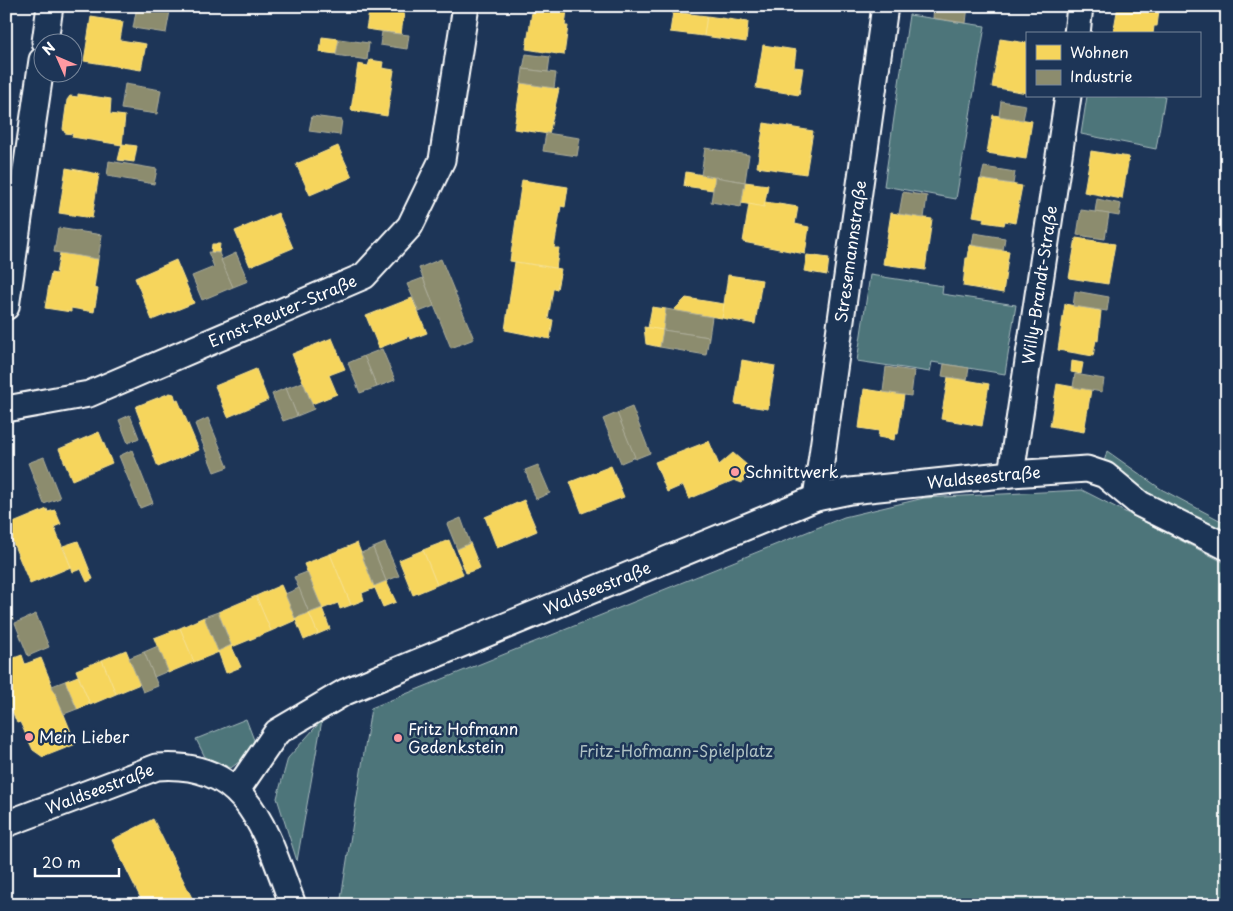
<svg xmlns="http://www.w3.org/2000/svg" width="1233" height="911" font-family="'Playpen Sans',sans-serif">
<rect width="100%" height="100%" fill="#1d3557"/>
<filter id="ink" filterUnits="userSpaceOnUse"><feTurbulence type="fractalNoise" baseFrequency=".02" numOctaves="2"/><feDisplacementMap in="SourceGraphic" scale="10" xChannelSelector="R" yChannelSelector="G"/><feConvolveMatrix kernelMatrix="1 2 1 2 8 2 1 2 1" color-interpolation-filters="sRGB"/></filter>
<g filter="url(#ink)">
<g fill="#4d757a" stroke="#a6babc">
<polygon points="909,15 985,26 956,199 884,186"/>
<polygon points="1087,96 1165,96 1156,149 1081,134"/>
<polygon points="870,275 943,286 942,294 1016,305 1005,374 932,362 930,372 857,361"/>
<polygon points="1107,451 1161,489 1227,524 1227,538 1160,504 1104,462"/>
<polygon points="1082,490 1227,564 1227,905 340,905 371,708 844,517 924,498"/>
<polygon points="246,719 254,740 249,754 231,768 205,757 196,739"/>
<polygon points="322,720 297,861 277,798 288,758"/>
</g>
<g fill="#f6d55c" stroke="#f9e28d">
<polygon points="367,6 405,6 401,34 366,29 369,12 366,12"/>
<polygon points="533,6 567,10 565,26 568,26 564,55 526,49"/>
<polygon points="1118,6 1157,6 1156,11 1159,11 1157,26 1154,26 1153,34 1113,34"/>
<polygon points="673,12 707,16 704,36 670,32"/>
<polygon points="707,16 748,22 746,42 704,36"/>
<polygon points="91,17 123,22 120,40 146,44 141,70 84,61"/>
<polygon points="322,37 339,39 336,54 320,52"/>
<polygon points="1000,39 1027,43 1027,93 992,87"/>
<polygon points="763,45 796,50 794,67 803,68 799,95 756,88"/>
<polygon points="370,60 383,62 382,68 394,70 387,116 351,110 358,64 368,66"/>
<polygon points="521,83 559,89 549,134 514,129"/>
<polygon points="78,94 111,99 110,114 125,116 122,145 72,137 73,134 65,133 63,129 67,100 70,96 78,97"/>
<polygon points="993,115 1032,121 1026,159 987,153"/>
<polygon points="764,123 813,131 806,174 757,167"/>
<polygon points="122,144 137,146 134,162 118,160"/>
<polygon points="338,146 352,177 310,195 296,164"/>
<polygon points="1091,151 1129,157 1122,199 1084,192"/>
<polygon points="66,168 99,174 92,218 59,213"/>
<polygon points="686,172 715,177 713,190 684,186"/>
<polygon points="980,179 1022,186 1015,223 1005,221 1004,225 983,222 984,218 973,216"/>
<polygon points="522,180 568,187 565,207 561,206 554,248 559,248 556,268 510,261"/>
<polygon points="745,182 768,185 764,207 741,203"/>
<polygon points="765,202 798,207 795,224 809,227 805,254 743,242 749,204 764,207"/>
<polygon points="278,213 293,248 250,266 235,231"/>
<polygon points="891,213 932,219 925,270 883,264"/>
<polygon points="1076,238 1115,244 1108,284 1069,278"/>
<polygon points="212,244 220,244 219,253 211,252"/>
<polygon points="970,245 1009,251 1003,293 963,286 966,258 968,258"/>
<polygon points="60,253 98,259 94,288 98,289 94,312 71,308 71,312 45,308 51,273 56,274"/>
<polygon points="807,255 829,258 827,275 804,271"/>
<polygon points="176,260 194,303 152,320 135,278"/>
<polygon points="515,262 561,269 557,289 553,289 548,319 553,320 550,339 505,330"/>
<polygon points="728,275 762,280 755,324 722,318"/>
<polygon points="412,298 427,333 411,339 410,336 379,348 366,316"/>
<polygon points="686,298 724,304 722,318 673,311"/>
<polygon points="1065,304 1101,311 1098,341 1096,340 1093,356 1058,350"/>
<polygon points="652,307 666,309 663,330 648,328"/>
<polygon points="644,327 663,330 660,347 646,344"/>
<polygon points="332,338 345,369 329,375 337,394 312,404 292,354"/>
<polygon points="742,360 775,366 768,409 735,404"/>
<polygon points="1072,361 1083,363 1081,374 1071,372"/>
<polygon points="256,369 268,400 228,417 215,386"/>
<polygon points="948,377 989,384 982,426 941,419"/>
<polygon points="1057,384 1091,390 1084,432 1050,426"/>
<polygon points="864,389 904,395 898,434 895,434 894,440 878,437 879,431 859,428"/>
<polygon points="170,393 174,394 176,401 178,400 199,450 158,467 136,409 137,406"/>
<polygon points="99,432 112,463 72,480 59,449"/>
<polygon points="709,441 719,465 733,453 755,472 746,476 742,483 734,480 689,499 683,485 667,492 655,462"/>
<polygon points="611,466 624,497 582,513 570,482"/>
<polygon points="524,500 537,531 497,548 485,517"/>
<polygon points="47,509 48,512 55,510 61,524 54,527 71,567 30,584 6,526"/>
<polygon points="449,540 463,574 437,585 423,550"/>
<polygon points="78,541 93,579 87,582 81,569 73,572 63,546"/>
<polygon points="357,543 375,588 362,593 364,600 351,605 330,554"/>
<polygon points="470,543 480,568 466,573 457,549"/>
<polygon points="423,550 437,585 413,595 399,560"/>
<polygon points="330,554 351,605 340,609 338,603 322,609 304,564"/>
<polygon points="386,581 396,602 383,607 374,586"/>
<polygon points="281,585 296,620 271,631 256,596"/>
<polygon points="256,596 271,631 232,647 218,612"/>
<polygon points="322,608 330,629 318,634 309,613"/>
<polygon points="10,612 13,620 6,623 6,613"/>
<polygon points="309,613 318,634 304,640 295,618"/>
<polygon points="204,617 219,652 194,662 180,628"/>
<polygon points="180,628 194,662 168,673 154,638"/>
<polygon points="231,645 241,667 226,673 218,651"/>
<polygon points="126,650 140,684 116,694 102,660"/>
<polygon points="22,655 25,664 41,658 76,744 43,757 33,750 20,722 17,723 9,704 6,704 6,661"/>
<polygon points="102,660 116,694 90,705 76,670"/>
<polygon points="78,676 90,704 77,709 65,681"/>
<polygon points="153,819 194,902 189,905 144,905 112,840"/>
</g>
<g fill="#8c8c6e" stroke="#aeae9a">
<polygon points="137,6 170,11 166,33 133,28"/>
<polygon points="934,6 968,6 966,23 933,18"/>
<polygon points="382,32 409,35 407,49 380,45"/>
<polygon points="339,39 369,43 367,60 336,55"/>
<polygon points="526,54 550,57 548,72 523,69"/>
<polygon points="523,69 556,73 554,88 521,83"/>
<polygon points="125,84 161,90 157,114 121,109"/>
<polygon points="1001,101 1026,105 1023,120 999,116"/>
<polygon points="312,116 342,120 340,135 309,131"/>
<polygon points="546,133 580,138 577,156 543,151"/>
<polygon points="705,148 749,155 745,182 701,175"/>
<polygon points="109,161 157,169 154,184 107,176"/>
<polygon points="984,167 1015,172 1013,184 981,179"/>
<polygon points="715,177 745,182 741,207 711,202"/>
<polygon points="903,192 927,196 924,218 899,214"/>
<polygon points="1097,199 1121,204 1119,216 1095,212"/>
<polygon points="1081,210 1109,214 1105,239 1077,235"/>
<polygon points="58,228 102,235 98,259 54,252"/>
<polygon points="974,233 1005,238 1003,250 972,245"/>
<polygon points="208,252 219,253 233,287 202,300 192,276 214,267"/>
<polygon points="236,253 248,281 233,287 221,260"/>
<polygon points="441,259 474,339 451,348 419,268"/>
<polygon points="423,278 434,306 419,312 407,284"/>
<polygon points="1075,291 1109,297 1107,311 1073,306"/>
<polygon points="666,309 712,317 709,337 663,330"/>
<polygon points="663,330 709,337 706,355 660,347"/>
<polygon points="382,349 395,380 377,387 364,356"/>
<polygon points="364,356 377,387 360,393 348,363"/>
<polygon points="944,364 969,368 967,380 942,376"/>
<polygon points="886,367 914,371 911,396 883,392"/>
<polygon points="1075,374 1104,379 1102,392 1073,387"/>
<polygon points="303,382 314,409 297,416 286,388"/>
<polygon points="286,388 297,416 283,421 272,394"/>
<polygon points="632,407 650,453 635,459 617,413"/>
<polygon points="617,413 635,457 621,463 603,419"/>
<polygon points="130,415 139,438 128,443 119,420"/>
<polygon points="208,418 228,467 214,472 195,424"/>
<polygon points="132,450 153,503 140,508 119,456"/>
<polygon points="44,457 60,498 44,504 28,463"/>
<polygon points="538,465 550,493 536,499 525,470"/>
<polygon points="461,518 470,543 457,549 447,524"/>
<polygon points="385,543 399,576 386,581 373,548"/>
<polygon points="373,548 386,581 374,586 361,553"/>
<polygon points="307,572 322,608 309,613 294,577"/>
<polygon points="299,588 309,613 295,618 285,594"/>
<polygon points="218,612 231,645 218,651 204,617"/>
<polygon points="36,614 49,647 28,656 15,623"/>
<polygon points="158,646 168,671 154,677 144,652"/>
<polygon points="144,652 158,686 143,692 129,658"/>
<polygon points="65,681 77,709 64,714 52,686"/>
</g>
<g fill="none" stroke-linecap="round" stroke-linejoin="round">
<defs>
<g id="street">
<polyline points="1077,34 1080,6"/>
<polyline points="45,42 50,6"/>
<polyline points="6,307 42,60"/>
<path id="s1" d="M6,409L89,394L364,276L410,226L442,160L466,6"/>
<path id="s2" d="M1011,474L1068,96"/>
<path id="s3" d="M816,498L885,6"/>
<path id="s4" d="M237,790L277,732L345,692L816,498L850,491L1011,474L1087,469L1105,475L1140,504L1227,547"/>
<path id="s5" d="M6,824L157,767C250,760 266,834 293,905"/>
</g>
</defs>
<use href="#street" stroke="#fff" stroke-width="29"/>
<use href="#street" stroke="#1d3557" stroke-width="25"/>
</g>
</g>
<g fill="#ff9aa2" stroke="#1d3557" stroke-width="2">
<circle cx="735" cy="472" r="5"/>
<circle cx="29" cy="737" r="5"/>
<circle cx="398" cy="738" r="5"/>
</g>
<g text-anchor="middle" stroke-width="5" stroke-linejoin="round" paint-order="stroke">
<g font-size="16" fill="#fff" stroke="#1d3557">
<text dy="6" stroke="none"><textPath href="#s3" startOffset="249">Stresemannstraße</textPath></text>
<text dy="6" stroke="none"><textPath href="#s2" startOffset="191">Willy-Brandt-Straße</textPath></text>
<text dy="6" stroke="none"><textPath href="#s1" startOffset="295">Ernst-Reuter-Straße</textPath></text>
<text dy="6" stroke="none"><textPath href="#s4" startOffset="828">Waldseestraße</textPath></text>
<text dy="6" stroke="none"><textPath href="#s4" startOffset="422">Waldseestraße</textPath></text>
<text dy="6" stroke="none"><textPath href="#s5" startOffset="100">Waldseestraße</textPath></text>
</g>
<g font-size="16" fill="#fff" stroke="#1d3557" text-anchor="start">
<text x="745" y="478">Schnittwerk</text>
<text x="408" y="735">Fritz Hofmann<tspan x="408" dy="18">Gedenkstein</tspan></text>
<text x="39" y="743">Mein Lieber</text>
</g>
<g font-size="16" fill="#afc1c3" stroke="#1d3557">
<text x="676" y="757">Fritz-Hofmann-Spielplatz</text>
</g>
</g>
<rect width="1233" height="911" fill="none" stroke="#1d3557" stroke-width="25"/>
<rect x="12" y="12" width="1208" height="886" fill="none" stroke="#fff" stroke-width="2" filter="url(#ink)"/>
<rect x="1026" y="32" width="175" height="65" fill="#1d3557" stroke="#77869a"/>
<rect x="1036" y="45" width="25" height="15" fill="#f6d55c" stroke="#77869a"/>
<text x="1070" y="58" font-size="15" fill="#ffffff">Wohnen</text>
<rect x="1036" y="70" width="25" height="15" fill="#8c8c6e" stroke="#77869a"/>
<text x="1070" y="82" font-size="15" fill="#ffffff">Industrie</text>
<g transform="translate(58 58) rotate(315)"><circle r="24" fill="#1d3557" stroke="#77869a"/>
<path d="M0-4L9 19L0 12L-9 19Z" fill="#ff9aa2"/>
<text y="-8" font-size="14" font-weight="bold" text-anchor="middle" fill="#ffffff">N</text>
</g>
<path d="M35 868v8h84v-8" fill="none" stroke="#ffffff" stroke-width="2.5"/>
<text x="42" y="868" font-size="15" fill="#ffffff" stroke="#1d3557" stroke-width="4" paint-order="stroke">20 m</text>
</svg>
